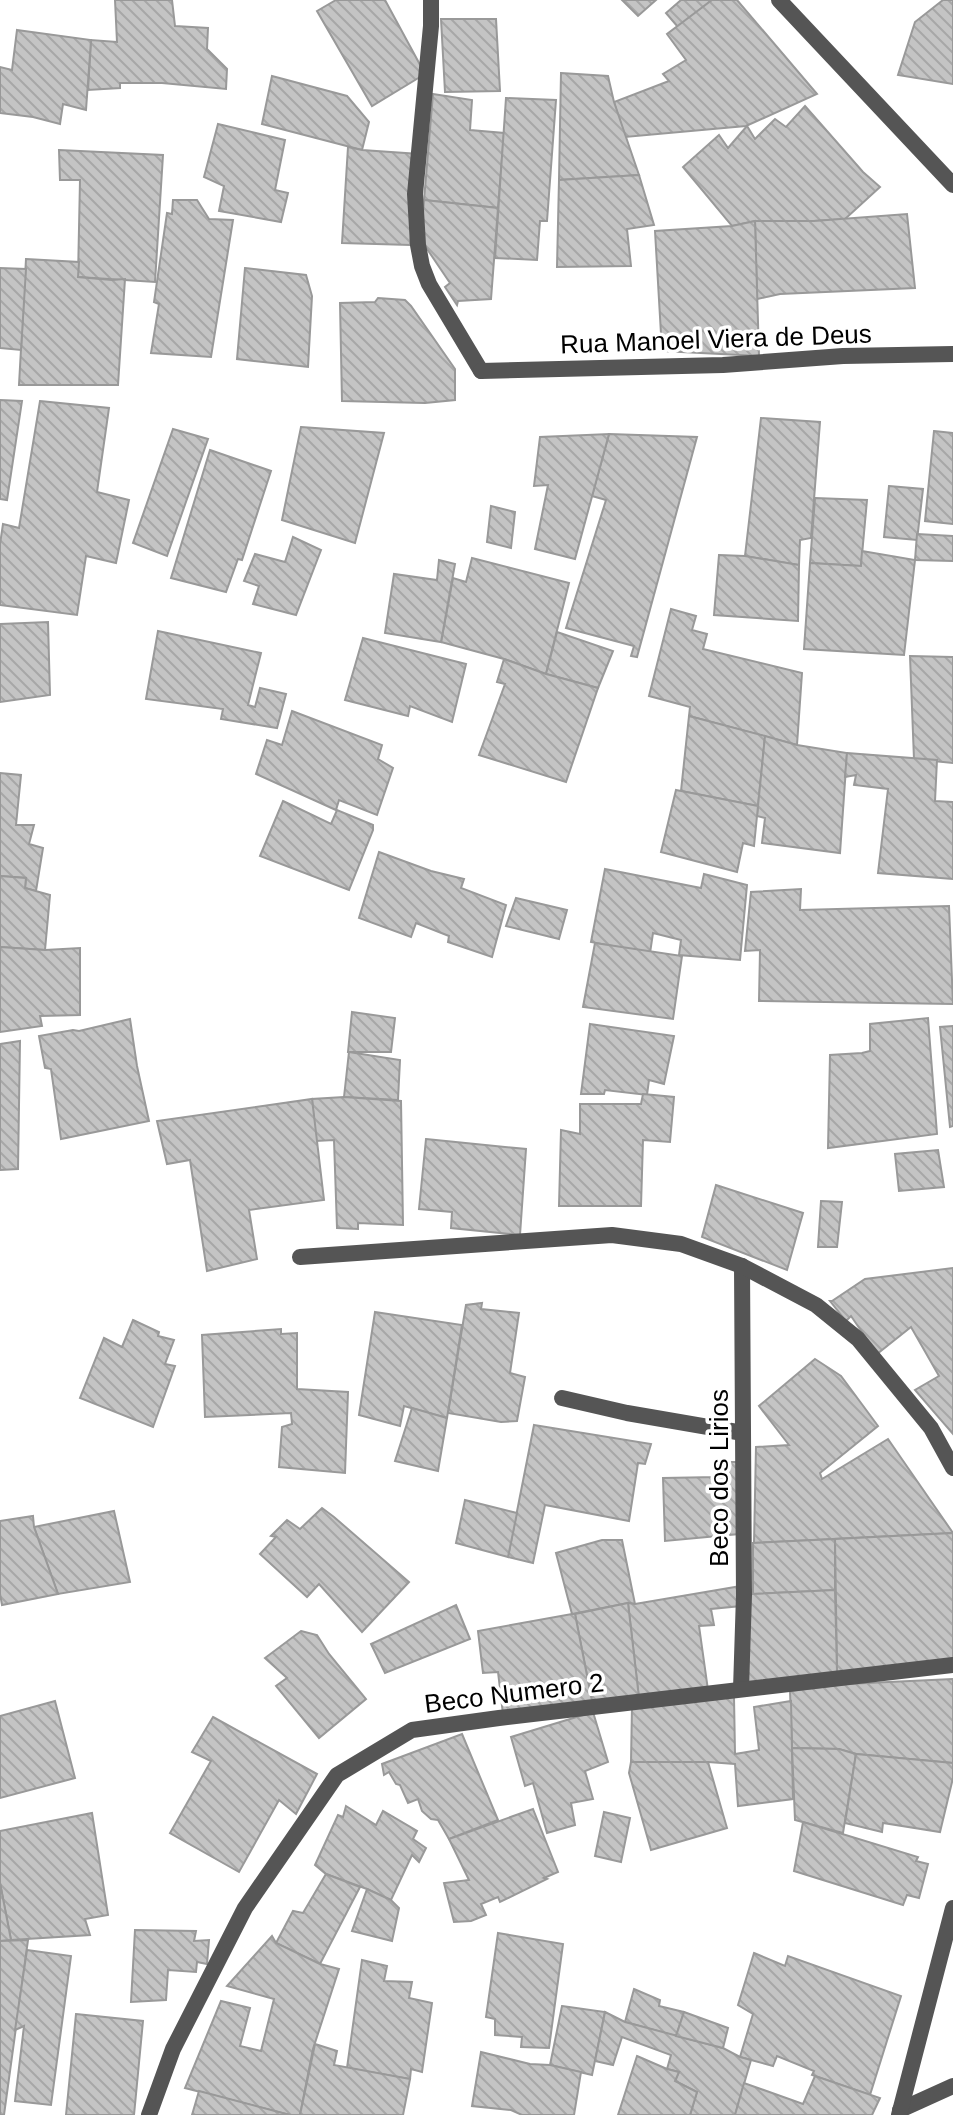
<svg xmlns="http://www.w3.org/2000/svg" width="953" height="2115" font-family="Helvetica,sans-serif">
<defs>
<pattern id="building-back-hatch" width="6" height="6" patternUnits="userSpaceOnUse" patternTransform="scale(2)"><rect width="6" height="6" fill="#c4c4c4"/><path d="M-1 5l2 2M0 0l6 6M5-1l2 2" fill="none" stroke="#a7a7a7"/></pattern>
</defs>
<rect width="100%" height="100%" fill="#fff"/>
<g fill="url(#building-back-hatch)" stroke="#999" stroke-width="2">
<polygon points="115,0 172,0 175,26 208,28 207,49 227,69 226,89 162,83 120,83 120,88 88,90 91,40 117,42"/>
<polygon points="336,0 385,0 425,74 372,106 317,11"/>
<polygon points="622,0 656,0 638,16"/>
<polygon points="681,0 712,0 678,27 666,13"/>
<polygon points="712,0 737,0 817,94 746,126 625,137 614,102 669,81 663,74 686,60 667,34"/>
<polygon points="943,0 953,0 953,84 898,75 915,22"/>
<polygon points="441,19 496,19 500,91 445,92"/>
<polygon points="17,30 91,40 86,110 63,104 60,124 33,117 0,113 0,67 12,70"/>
<polygon points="561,73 608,76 614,102 639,175 559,180"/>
<polygon points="272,76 347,96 369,122 362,150 262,124"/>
<polygon points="433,94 472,100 470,130 504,133 498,208 424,200"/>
<polygon points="506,98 556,100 547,221 540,221 537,260 495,258"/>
<polygon points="805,106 863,172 880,187 845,219 814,221 755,221 732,226 683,167 719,135 728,148 747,126 755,139 775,119 786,127"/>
<polygon points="218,124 285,140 275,190 288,193 281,222 219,211 224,186 204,177"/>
<polygon points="348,147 362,150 419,154 410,245 342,243"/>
<polygon points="59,150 163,155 155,282 78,277 80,180 60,180"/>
<polygon points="639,175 654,225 627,229 631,266 557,267 559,180"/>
<polygon points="173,200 197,200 209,219 233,220 211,357 151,353 159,304 154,302 167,213 172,214"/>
<polygon points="424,200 498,208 491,299 458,301 457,305 445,287 450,283 421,240"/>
<polygon points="907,214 915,288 780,294 757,299 755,221 814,221"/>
<polygon points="755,221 759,356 662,351 655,231 732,226"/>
<polygon points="26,259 79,262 78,277 112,280 125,279 118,385 19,385"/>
<polygon points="0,268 26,269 21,350 0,348"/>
<polygon points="245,268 306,275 312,296 308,367 237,359"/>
<polygon points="378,298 405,300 411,306 455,369 455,400 425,403 342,401 340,303 375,302"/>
<polygon points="0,400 22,401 7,500 0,499"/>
<polygon points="40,401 109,408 97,492 129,500 116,563 86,556 77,615 0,605 0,544 3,524 19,528"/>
<polygon points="761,418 820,422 811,538 800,540 799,565 745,556"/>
<polygon points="301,427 384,433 355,543 282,520"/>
<polygon points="173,429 208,439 167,556 133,543"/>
<polygon points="934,431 953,433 953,524 925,521"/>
<polygon points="609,434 697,437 637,657 631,656 634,646 566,628 606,500 592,496"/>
<polygon points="609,434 575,559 535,549 548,485 534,486 540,437"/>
<polygon points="210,450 271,471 242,560 238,559 226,592 171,578"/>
<polygon points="889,486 923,489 917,540 884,537"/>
<polygon points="815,498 867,500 861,566 810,563"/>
<polygon points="491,506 515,512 511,548 487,542"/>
<polygon points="917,534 953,536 953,561 915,560"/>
<polygon points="293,537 321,550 296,615 253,604 259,586 244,581 255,554 285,562"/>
<polygon points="862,551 915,560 904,655 804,649 810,563 861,566"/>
<polygon points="719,555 745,556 799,565 798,621 714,615"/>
<polygon points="472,558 569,583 546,674 504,659 441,642 453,578 466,582"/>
<polygon points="439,560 455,564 441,642 385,633 394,574 437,580"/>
<polygon points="671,609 696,616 692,630 707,634 703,649 802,673 797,745 689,716 690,707 649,696"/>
<polygon points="48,622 50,695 0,702 0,624"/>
<polygon points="158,631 261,653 248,705 255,707 260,688 286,694 277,728 221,719 223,709 146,699"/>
<polygon points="557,632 613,651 598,688 546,674"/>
<polygon points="363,638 466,664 452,722 410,706 408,716 345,700"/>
<polygon points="910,656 953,657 953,763 914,759"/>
<polygon points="504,659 546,674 598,688 566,782 479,755 505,684 497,682"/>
<polygon points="292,711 382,745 378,759 393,768 377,815 339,800 336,810 256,774 267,740 282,745"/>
<polygon points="689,716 765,736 758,806 681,791"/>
<polygon points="765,736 797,745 847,753 840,853 762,843 765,818 757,816"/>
<polygon points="847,753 937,760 935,801 953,802 953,879 878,873 888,789 854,785 856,775 845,777"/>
<polygon points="0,773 21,775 16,825 34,825 29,844 43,848 36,891 25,888 26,878 0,876"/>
<polygon points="676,790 758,806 754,846 743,843 737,872 661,852"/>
<polygon points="283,801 331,824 337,810 373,825 373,830 349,890 260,856"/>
<polygon points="379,852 431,871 464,879 461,888 506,905 492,957 448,942 449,936 416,923 411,937 359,918"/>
<polygon points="605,869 701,888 704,874 747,885 740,960 679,955 681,940 653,933 650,953 591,942"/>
<polygon points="0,876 26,878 25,888 50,895 45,950 0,947"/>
<polygon points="801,889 800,910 949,906 953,1004 759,1001 760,950 745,951 751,892"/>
<polygon points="516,898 567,910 559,939 506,926"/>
<polygon points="595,943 682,956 673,1019 583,1007"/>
<polygon points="0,947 45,950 80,948 80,1015 40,1016 42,1026 0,1032"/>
<polygon points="352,1012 395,1018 391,1052 348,1052"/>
<polygon points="928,1018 937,1134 828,1148 830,1055 862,1053 870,1051 870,1024"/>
<polygon points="130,1019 137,1066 149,1121 61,1139 51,1069 45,1068 39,1036 73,1030 79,1031"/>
<polygon points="590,1024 674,1036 664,1084 649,1080 647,1095 605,1090 604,1094 581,1094"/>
<polygon points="953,1026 953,1126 950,1127 940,1027"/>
<polygon points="20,1041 18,1169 0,1170 0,1044"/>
<polygon points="349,1052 400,1060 398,1100 344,1097"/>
<polygon points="643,1094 674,1097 670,1142 643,1140 641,1206 559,1206 561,1130 580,1134 580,1104 641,1104"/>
<polygon points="344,1097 401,1101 403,1225 358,1223 358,1229 337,1228 334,1140 316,1141 312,1099"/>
<polygon points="312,1099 324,1200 249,1210 257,1259 207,1271 190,1160 167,1164 157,1121"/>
<polygon points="426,1139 526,1149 520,1235 451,1228 452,1212 419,1209"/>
<polygon points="938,1150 944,1187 899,1191 895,1154"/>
<polygon points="716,1185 803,1213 787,1270 702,1237"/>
<polygon points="821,1201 842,1202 837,1247 818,1247"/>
<polygon points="953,1268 953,1434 915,1390 939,1376 911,1327 877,1354 851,1316 846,1321 830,1301 832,1301 865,1279"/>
<polygon points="482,1303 481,1309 519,1313 510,1373 525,1377 517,1421 501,1422 448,1413 466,1305"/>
<polygon points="375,1312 462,1325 447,1418 404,1406 400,1426 359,1415"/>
<polygon points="133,1320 159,1332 158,1336 174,1340 165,1364 175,1366 153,1427 80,1398 104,1338 122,1347"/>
<polygon points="281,1329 281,1334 297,1333 297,1389 348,1392 345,1473 279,1467 282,1427 292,1424 291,1413 205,1417 202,1335"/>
<polygon points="815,1359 841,1376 878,1426 820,1473 822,1479 888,1439 953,1533 754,1543 756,1447 789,1445 759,1406"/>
<polygon points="412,1408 447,1418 438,1471 395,1461"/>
<polygon points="534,1425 651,1444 645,1464 638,1463 629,1521 545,1505 533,1563 508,1557"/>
<polygon points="717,1462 741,1462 739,1534 665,1541 663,1478 717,1477"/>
<polygon points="465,1500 517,1513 508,1557 456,1543"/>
<polygon points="322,1508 334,1517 409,1582 362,1632 319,1584 307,1597 260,1554 276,1537 271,1536 287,1520 300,1529"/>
<polygon points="114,1511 130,1582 58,1594 34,1527"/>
<polygon points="33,1516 34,1527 58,1594 2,1605 0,1594 0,1521"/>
<polygon points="953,1533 953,1659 837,1672 835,1539"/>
<polygon points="835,1539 835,1590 753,1594 753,1543"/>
<polygon points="602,1540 622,1540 635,1604 628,1603 572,1614 556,1553"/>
<polygon points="741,1586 741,1606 711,1609 714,1625 699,1626 708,1690 639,1698 628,1603 635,1604"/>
<polygon points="753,1589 753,1594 835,1590 837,1672 744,1684 745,1592"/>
<polygon points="628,1603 639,1698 592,1701 575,1614"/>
<polygon points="456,1605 470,1639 385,1673 371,1644"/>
<polygon points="572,1614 575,1614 592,1701 503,1714 498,1672 483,1673 478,1631"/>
<polygon points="301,1631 317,1635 329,1654 366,1699 319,1738 276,1686 287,1678 265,1658"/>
<polygon points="953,1679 953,1763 856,1754 839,1749 792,1748 790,1691 846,1684"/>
<polygon points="734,1697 735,1754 759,1750 754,1707 791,1701 793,1799 738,1806 735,1764 708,1762 631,1762 632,1707"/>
<polygon points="55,1701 75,1778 0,1798 0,1716"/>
<polygon points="593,1712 608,1762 585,1771 593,1799 571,1803 575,1825 547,1833 533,1783 525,1786 511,1737"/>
<polygon points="213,1717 317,1774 296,1814 279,1800 239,1872 170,1833 211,1761 192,1752"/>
<polygon points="462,1734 498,1820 449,1839 438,1820 431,1819 422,1811 418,1799 408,1803 400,1785 396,1784 389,1772 384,1775 382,1764"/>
<polygon points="792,1748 839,1749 856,1754 843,1833 795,1820"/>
<polygon points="856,1754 953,1763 953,1778 940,1832 883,1823 882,1832 845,1823"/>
<polygon points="631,1762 708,1762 727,1828 651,1850 629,1773"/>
<polygon points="346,1806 376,1825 383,1811 417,1831 413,1839 426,1848 419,1862 412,1855 391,1900 367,1889 326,1874 315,1865 338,1815 343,1817"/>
<polygon points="533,1809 558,1872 544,1878 547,1879 500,1902 498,1897 481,1904 486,1915 471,1921 454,1922 444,1883 469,1880 449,1839"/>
<polygon points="604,1812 630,1818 621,1862 595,1856"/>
<polygon points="92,1813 108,1915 85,1919 90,1935 11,1940 0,1883 0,1831"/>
<polygon points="803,1822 918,1857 916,1861 928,1864 919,1898 907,1895 903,1905 794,1871"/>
<polygon points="326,1874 360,1887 320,1964 276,1943 293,1911 303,1913"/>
<polygon points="0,1883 11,1940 0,1941"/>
<polygon points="367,1889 391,1900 399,1908 392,1941 352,1931"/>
<polygon points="135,1930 196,1931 194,1941 209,1940 207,1964 197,1962 196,1972 168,1970 166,2000 131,2002"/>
<polygon points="498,1933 563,1944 549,2048 521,2047 522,2037 495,2035 495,2019 486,2017"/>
<polygon points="272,1936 276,1943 320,1964 339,1969 313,2049 300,2115 290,2115 185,2088 221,2001 250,2008 240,2046 261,2051 274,1999 227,1986"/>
<polygon points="28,1940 4,2115 0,2115 0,1941"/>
<polygon points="27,1950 71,1956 51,2105 15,2101 24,2026 15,2030"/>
<polygon points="754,1953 785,1966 788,1956 901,1996 870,2095 812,2075 814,2071 777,2056 773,2066 740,2057 753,2014 738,2005"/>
<polygon points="362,1960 387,1966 384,1981 412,1982 409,1998 432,2003 422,2072 411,2069 410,2079 347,2068"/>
<polygon points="634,1989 660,2000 659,2006 684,2012 676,2036 625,2022"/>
<polygon points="562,2006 605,2012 592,2075 550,2065"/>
<polygon points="605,2012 625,2022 723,2048 740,2057 751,2060 735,2115 690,2115 697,2092 675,2081 679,2072 667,2069 671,2055 622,2037 613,2065 595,2061"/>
<polygon points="684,2012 728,2028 723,2048 676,2036"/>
<polygon points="76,2014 143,2021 134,2115 66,2115"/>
<polygon points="315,2044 337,2051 334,2065 410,2079 403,2115 300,2115"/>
<polygon points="481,2052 530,2064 550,2065 581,2072 574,2115 522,2115 511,2110 472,2106"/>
<polygon points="637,2056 667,2069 679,2072 675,2081 697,2092 690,2115 618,2115"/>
<polygon points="815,2076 880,2098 872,2115 735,2115 744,2083 803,2104"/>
<polygon points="199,2091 290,2115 192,2115"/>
</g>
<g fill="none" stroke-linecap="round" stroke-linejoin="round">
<g stroke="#555" stroke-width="16">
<polyline points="431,0 431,26 415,194 418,245 422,266 429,284 481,371"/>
<polyline points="562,1398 627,1413 743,1433"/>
<polyline points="741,1689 744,1595 742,1266"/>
<polyline points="149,2115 173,2049 245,1908 337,1775 412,1730 499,1718 953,1665"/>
</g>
<g stroke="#555" stroke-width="16">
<polyline points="779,0 953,185"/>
<polyline points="481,371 723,365 843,356 953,354"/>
<polyline points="300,1257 612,1235 681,1244 742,1266 816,1305 858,1339 931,1428 953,1468"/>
<polyline points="900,2110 953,2086"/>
<polyline points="899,2115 953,1908"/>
</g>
</g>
<g text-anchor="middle" stroke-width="7" stroke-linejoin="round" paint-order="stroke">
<g font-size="26" fill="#000" stroke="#fff">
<text transform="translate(716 339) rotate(-2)" y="9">Rua Manoel Viera de Deus</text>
<text transform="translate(719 1478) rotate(-90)" y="9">Beco dos Lirios</text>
<text transform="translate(514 1693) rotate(-7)" y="9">Beco Numero 2</text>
</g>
</g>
</svg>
